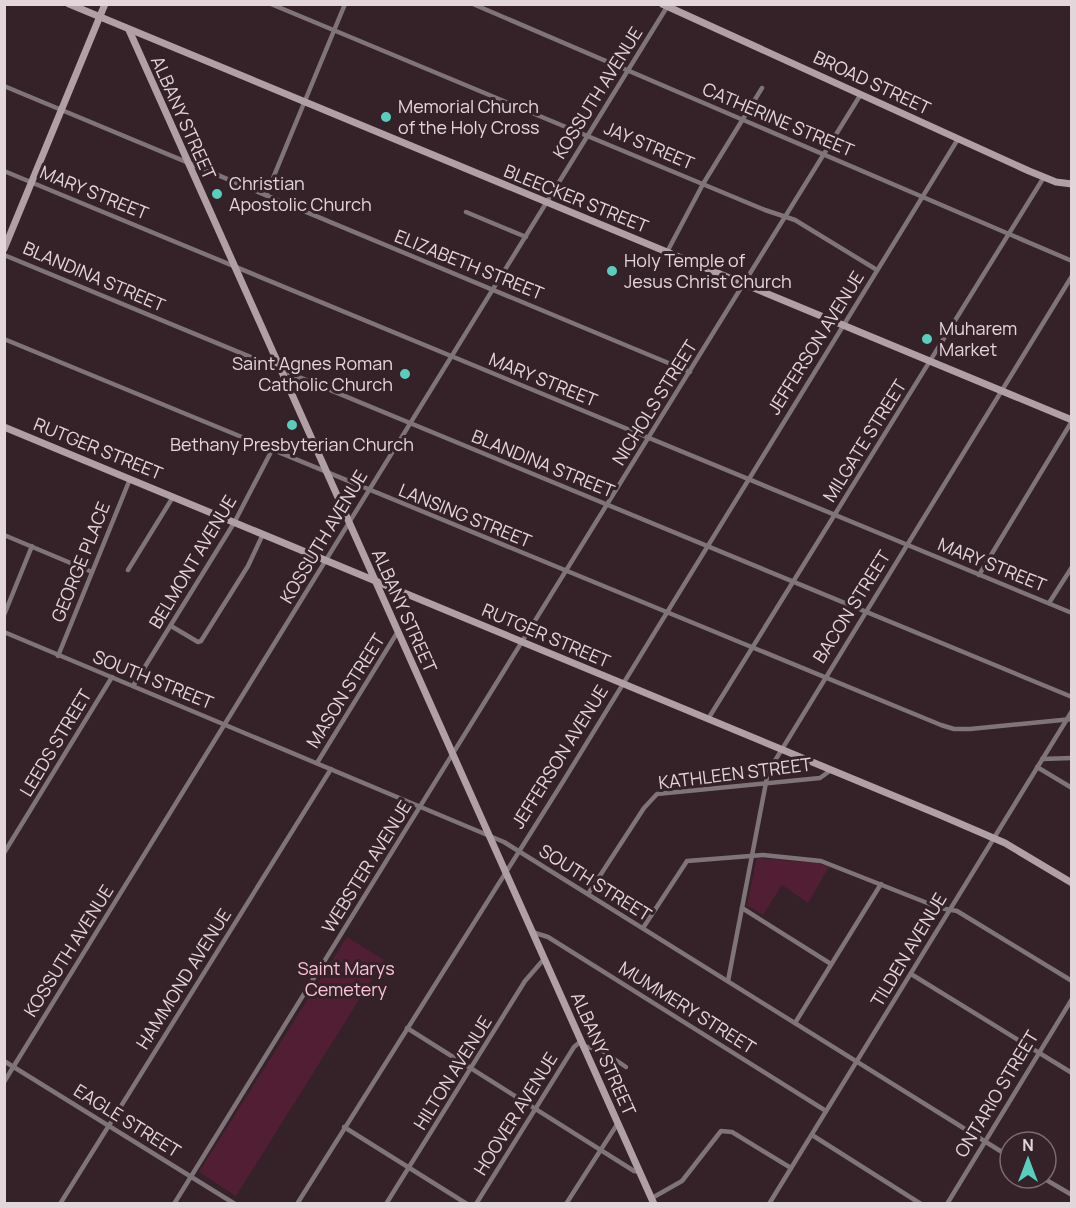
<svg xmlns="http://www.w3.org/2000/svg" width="1076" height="1208" font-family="Manrope,sans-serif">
<rect width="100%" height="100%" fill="#352229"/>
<g fill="#511e34">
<polygon points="757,858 818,863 829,867 808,903 782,885 763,915 747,905"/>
<polygon points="347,937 384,960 236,1196 199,1172"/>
</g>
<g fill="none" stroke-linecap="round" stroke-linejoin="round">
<g stroke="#7f7478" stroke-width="4.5">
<polyline points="271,4 765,210 795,220 877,270"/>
<polyline points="473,4 1072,261"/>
<polyline points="4,86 690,372"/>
<polyline points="4,171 1072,613"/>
<polyline points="266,195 345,4"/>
<polyline points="466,212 526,237"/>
<polyline points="667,252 703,184 762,88"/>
<polyline points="4,255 1072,697"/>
<polyline points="4,339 941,725 954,729 970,729 1072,719"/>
<polyline points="4,535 92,572"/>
<polyline points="128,570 173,497"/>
<polyline points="979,575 1072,421"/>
<polyline points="1049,603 1072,567"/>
<polyline points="4,615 32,546"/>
<polyline points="171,626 198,642 201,641 248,566 263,534"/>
<polyline points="4,632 504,842 1010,1157"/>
<polyline points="58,656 130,479"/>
<polyline points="133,686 234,523 272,450"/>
<polyline points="708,719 1044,177"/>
<polyline points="1042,759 1072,758"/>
<polyline points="317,763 397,633"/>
<polyline points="1037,767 1072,788"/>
<polyline points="4,853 112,677"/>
<polyline points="588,894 644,808 657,794 820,778 831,770"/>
<polyline points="742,908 831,964"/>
<polyline points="643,928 687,861 763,855 821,861 940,908 957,911 1072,981"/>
<polyline points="532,932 548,937 826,1111"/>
<polyline points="911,974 1072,1073"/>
<polyline points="728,981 768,772 1072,276"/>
<polyline points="795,1023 881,884"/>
<polyline points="407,1028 634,1171 640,1172"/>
<polyline points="583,1046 601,1050 626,1067"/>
<polyline points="4,1061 235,1204"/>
<polyline points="4,1082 667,7"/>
<polyline points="344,1127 467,1204"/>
<polyline points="812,1135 921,1204"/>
<polyline points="1043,1178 1072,1195"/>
<polyline points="652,1198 682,1181 721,1131 732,1132 791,1168"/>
<polyline points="60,1204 331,769"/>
<polyline points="174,1204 861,94"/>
<polyline points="297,1204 564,780 958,139"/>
<polyline points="386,1204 525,981 544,959"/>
<polyline points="476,1204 574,1047 581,1041"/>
<polyline points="566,1204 618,1123"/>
<polyline points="769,1204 1072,711"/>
<polyline points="947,1204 1072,999"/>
</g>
<g stroke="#b09fa5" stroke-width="7">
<polyline points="69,4 1072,420"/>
<polyline points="662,4 1029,171 1056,182 1072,184"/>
<polyline points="129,30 654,1204"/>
<polyline points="4,249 105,4"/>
<polyline points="4,427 940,815 1005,843 1072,883"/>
</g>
</g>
<g fill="#59cebe" stroke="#352229" stroke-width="2">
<circle cx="386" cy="117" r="6"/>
<circle cx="217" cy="194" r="6"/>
<circle cx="612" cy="271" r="6"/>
<circle cx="927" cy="339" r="6"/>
<circle cx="405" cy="374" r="6"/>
<circle cx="292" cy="425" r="6"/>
</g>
<g text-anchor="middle" stroke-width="6" stroke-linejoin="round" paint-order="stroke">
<g font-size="18" fill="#e3d6db" stroke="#352229">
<text transform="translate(872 83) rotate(25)" y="6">BROAD STREET</text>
<text transform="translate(598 93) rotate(-58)" y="6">KOSSUTH AVENUE</text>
<text transform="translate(183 118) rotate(66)" y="6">ALBANY STREET</text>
<text transform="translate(778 120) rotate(23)" y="6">CATHERINE STREET</text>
<text transform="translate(649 146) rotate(23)" y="6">JAY STREET</text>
<text transform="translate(94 193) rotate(22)" y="6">MARY STREET</text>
<text transform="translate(576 199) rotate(22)" y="6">BLEECKER STREET</text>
<text transform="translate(469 265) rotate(22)" y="6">ELIZABETH STREET</text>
<text transform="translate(94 277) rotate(23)" y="6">BLANDINA STREET</text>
<text transform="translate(816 343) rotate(-58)" y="6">JEFFERSON AVENUE</text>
<text transform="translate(543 380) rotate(22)" y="6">MARY STREET</text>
<text transform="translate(655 403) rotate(-58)" y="6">NICHOLS STREET</text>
<text transform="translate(865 441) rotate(-58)" y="6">MILGATE STREET</text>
<text transform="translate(98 449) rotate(22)" y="6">RUTGER STREET</text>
<text transform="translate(543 464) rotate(22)" y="6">BLANDINA STREET</text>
<text transform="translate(465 516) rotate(22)" y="6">LANSING STREET</text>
<text transform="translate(324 537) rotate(-59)" y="6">KOSSUTH AVENUE</text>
<text transform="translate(81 562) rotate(-68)" y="6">GEORGE PLACE</text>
<text transform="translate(193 562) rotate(-59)" y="6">BELMONT AVENUE</text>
<text transform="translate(992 565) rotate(22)" y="6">MARY STREET</text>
<text transform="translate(852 607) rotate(-58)" y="6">BACON STREET</text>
<text transform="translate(404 611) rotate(66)" y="6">ALBANY STREET</text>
<text transform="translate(546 636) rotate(23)" y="6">RUTGER STREET</text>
<text transform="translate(153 680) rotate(22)" y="6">SOUTH STREET</text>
<text transform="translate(346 691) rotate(-58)" y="6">MASON STREET</text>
<text transform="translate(56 743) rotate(-59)" y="6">LEEDS STREET</text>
<text transform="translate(560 757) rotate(-58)" y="6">JEFFERSON AVENUE</text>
<text transform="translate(735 774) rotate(-7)" y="6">KATHLEEN STREET</text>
<text transform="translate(367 867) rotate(-58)" y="6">WEBSTER AVENUE</text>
<text transform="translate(595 883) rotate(32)" y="6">SOUTH STREET</text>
<text transform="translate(909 950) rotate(-59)" y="6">TILDEN AVENUE</text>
<text transform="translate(69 951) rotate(-58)" y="6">KOSSUTH AVENUE</text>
<text transform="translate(184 979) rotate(-58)" y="6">HAMMOND AVENUE</text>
<text transform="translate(687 1008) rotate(32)" y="6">MUMMERY STREET</text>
<text transform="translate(603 1054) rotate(66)" y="6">ALBANY STREET</text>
<text transform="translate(453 1073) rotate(-58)" y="6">HILTON AVENUE</text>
<text transform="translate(997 1094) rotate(-59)" y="6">ONTARIO STREET</text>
<text transform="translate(516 1114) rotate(-58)" y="6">HOOVER AVENUE</text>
<text transform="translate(127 1121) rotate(32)" y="6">EAGLE STREET</text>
</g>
<g font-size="18" fill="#e3d6db" stroke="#352229" text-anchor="start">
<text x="398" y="113">Memorial Church<tspan x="398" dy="21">of the Holy Cross</tspan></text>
<text x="229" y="190">Christian<tspan x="229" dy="21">Apostolic Church</tspan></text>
<text x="624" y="267">Holy Temple of<tspan x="624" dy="21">Jesus Christ Church</tspan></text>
<text x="939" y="335">Muharem<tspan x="939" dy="21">Market</tspan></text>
<text x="393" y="370" text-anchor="end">Saint Agnes Roman<tspan x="393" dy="21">Catholic Church</tspan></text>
<text x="292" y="451" text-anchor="middle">Bethany Presbyterian Church</text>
</g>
<g font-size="18" fill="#fcc3d8" stroke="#352229">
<text x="346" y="975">Saint Marys<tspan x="346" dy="21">Cemetery</tspan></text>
</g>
</g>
<rect width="1076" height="1208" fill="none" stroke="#e3d6db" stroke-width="12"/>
<g transform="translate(1028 1160)"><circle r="28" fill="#352229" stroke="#7b6a70" stroke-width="1.5"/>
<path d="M0-4.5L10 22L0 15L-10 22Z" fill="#59cebe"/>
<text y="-9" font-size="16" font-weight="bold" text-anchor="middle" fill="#e3d6db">N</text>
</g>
</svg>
